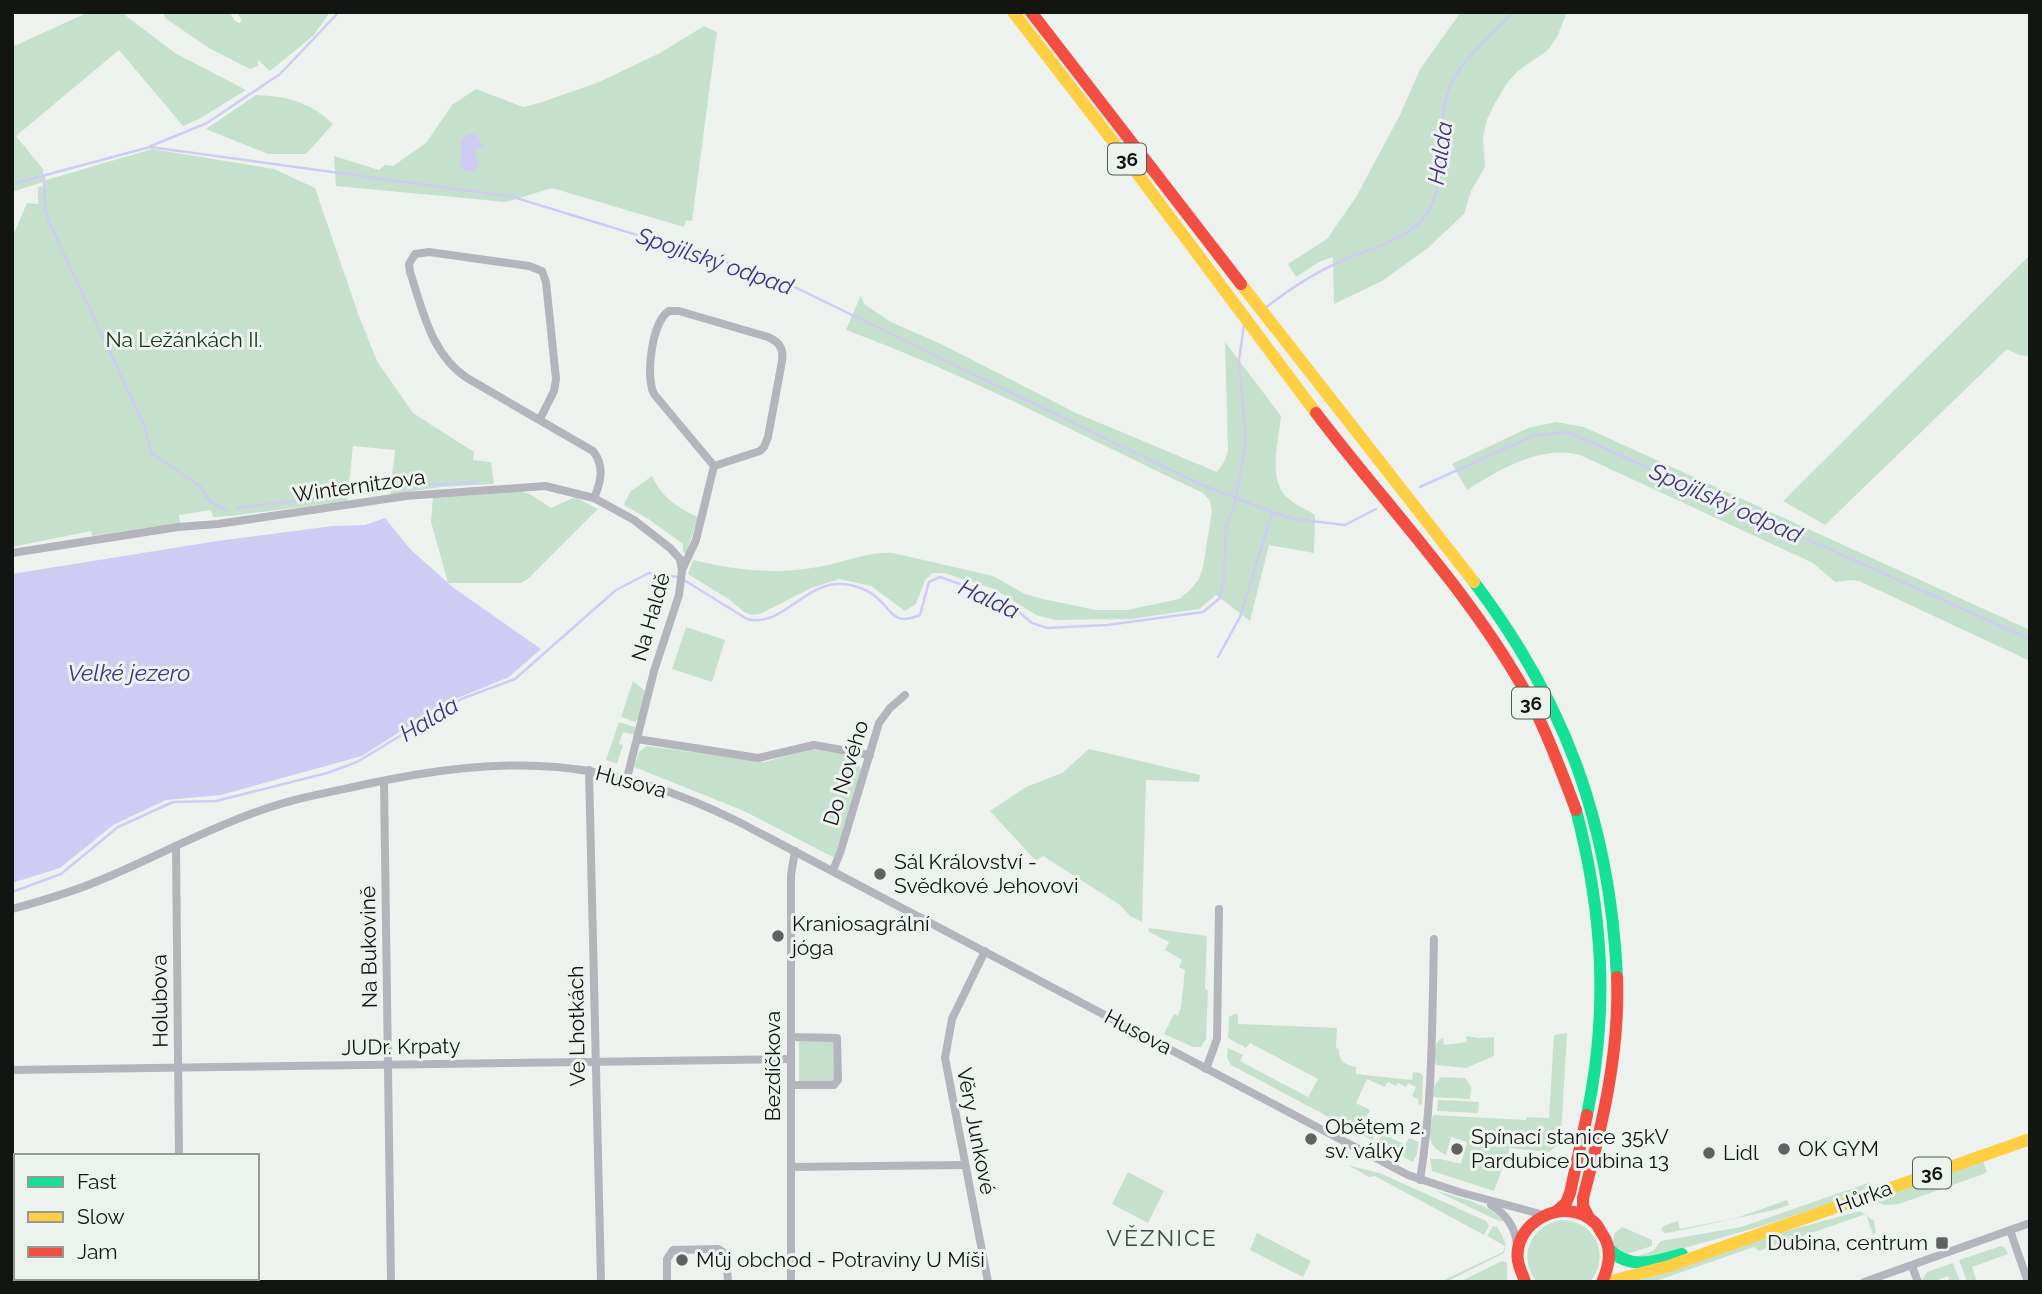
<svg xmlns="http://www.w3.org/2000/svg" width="2042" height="1294" font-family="Raleway,sans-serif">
<rect width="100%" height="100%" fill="#edf2ef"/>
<g fill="#c5e1cd">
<polygon points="89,12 121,12 175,53 246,90 199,119 183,126 119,50 16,136 43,169 43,181 152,149 274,169 315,188 360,319 377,361 413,413 474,452 473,460 491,462 494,484 441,487 390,495 395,450 353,446 347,501 231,516 213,517 211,510 179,515 180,523 92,536 91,531 12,547 12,238 27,203 38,204 38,187 44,186 43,182 12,192 12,47"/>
<polygon points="163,12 230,12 234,20 239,23 242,21 237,12 330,12 314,35 270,71 258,60 258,66 250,69 209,48 165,18"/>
<polygon points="1461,12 1567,12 1557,37 1548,50 1519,70 1507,83 1494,105 1486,122 1483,138 1485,167 1471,191 1464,214 1428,248 1382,281 1334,304 1333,257 1319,262 1296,277 1288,264 1327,239 1356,197 1400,115 1420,69"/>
<polygon points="704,26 717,32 692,221 686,220 684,227 552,188 506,202 336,186 334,156 379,170 385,165 393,166 426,143 452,105 476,89 523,107 539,103 597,83 660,53"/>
<path d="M256,95C287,96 310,102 333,124L306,154H268L206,129Z"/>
<polygon points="2030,255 2030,357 2019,355 2007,349 1825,525 1783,501"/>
<path d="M861,295L864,304L891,322L943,345L1076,413L1217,472L1224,462L1228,451L1225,342L1281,416C1279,439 1269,473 1283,493C1289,502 1306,509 1315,515L1314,553L1269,545L1250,621L1216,595L1199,609L1132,619L1055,620L1036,615L994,589L944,573H933L925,580L916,604L905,611L871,586L839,579L811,588L760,614L752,615L744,612L730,600L688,574L693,560C736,570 774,575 818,567C843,563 868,551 893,553L993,576L1025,594L1043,599L1096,610H1127L1179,599L1190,590L1199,579L1203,567L1212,511L1210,501L1203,493C1085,437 968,375 846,330Z"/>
<path d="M1556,422L1584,427L2030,630V661L1859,581L1851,580L1835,582L1813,563L1580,455C1542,444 1498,470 1467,490L1452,464L1528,428Z"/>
<path d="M652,476C660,495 677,508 698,517L686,554L683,552V544L650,520L624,505L630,492Z"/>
<polygon points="519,491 530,494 551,508 575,497 598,509 529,578 521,583 448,583 431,522 433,496"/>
<polygon points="686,627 725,640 712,682 672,669"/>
<polygon points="633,681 645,691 638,719 635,722 621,717"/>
<polygon points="619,722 635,727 635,735 623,732 619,744 623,745 617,764 606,760"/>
<polygon points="647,746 765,762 811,749 856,756 861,770 835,855 833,857 827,854 744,811 634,767 639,752"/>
<polygon points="1089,749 1200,775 1199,782 1146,780 1142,922 1130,916 1120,905 1043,856 1036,861 990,811 1026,787 1062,773"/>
<polygon points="1149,928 1207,936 1205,988 1208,991 1206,1039 1201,1047 1193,1047 1164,1034 1174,1014 1178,1016 1181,1007 1185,970 1179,967 1182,960 1165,950 1169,942 1148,931"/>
<path d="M1234,1014H1238V1024L1337,1028L1336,1048L1339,1049C1338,1061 1345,1065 1356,1067V1074L1412,1080L1413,1072L1420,1073L1423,1076L1422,1104L1418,1105L1419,1100L1412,1096L1416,1087L1408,1083L1406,1087L1398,1083L1396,1086L1388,1082L1385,1087L1367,1079L1356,1103L1370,1110L1363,1123L1377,1130L1372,1140L1231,1065L1227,1058L1228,1048L1243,1055L1240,1061L1308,1097L1318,1079L1250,1043L1246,1048L1228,1038L1229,1017Z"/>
<path d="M1567,1033L1561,1138L1558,1145L1549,1152L1510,1148L1494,1191L1432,1171L1430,1159H1441L1461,1164L1467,1142L1451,1137L1446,1155C1426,1146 1428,1134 1433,1115L1526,1120L1527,1117L1549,1118L1554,1035Z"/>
<path d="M1466,1036L1479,1038L1494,1037V1056L1466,1068L1436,1065C1434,1056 1433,1041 1443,1038L1444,1045L1467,1042Z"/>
<polygon points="832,1039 834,1043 834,1079 832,1082 799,1082 799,1040"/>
<polygon points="1441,1077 1465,1078 1471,1087 1470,1099 1433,1097 1434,1086"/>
<polygon points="1438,1100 1479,1102 1478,1113 1437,1111"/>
<polygon points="1382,1133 1405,1145 1409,1138 1419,1142 1417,1154 1413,1162 1378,1143"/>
<polygon points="1983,1161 1987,1172 1981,1175 1899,1204 1885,1205 1875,1201 1875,1199"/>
<polygon points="1348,1165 1382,1174 1486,1221 1489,1226 1484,1235 1375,1176 1369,1177"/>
<polygon points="1128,1172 1164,1191 1148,1223 1112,1204"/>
<polygon points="1868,1183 1871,1185 1855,1195 1759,1227 1638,1261 1629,1259 1653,1251 1661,1241 1741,1227"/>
<path d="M1434,1190C1458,1198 1486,1202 1504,1221H1499Z"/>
<polygon points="1787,1200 1789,1205 1774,1210 1673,1232 1665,1233 1661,1230 1663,1226 1678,1221 1680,1229 1736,1218"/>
<polygon points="1860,1211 1874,1221 1876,1233 1873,1235 1866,1214 1759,1251 1754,1247 1653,1282 1639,1282 1643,1277 1775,1234"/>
<path d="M1561,1220C1594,1220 1612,1255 1590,1282H1537C1517,1257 1530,1226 1561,1220Z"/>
<path d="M1493,1226L1497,1227C1502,1235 1508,1244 1504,1253L1446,1282H1440L1503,1252L1505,1246L1487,1236Z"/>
<polygon points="1622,1227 1652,1240 1652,1246 1627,1254 1623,1258 1612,1243 1615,1233"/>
<polygon points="1257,1233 1311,1261 1303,1277 1250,1250"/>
<polygon points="2001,1246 2005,1248 2008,1254 1972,1267 1977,1282 1967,1282 1959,1260"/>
<polygon points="1502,1261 1507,1263 1507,1282 1459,1282"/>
<polygon points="1953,1263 1960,1282 1950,1282 1948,1276 1932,1282 1922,1280 1927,1272"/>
</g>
<g fill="#ceccf3">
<polygon points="470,134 476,134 483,145 475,153 479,163 476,170 471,172 460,168 462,155 460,142 463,137"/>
<polygon points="385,518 410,549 455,589 541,649 509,677 443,704 362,756 221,795 166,800 113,825 60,868 12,883 12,574 217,541 333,526 365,525"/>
</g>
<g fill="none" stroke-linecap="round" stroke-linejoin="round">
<g stroke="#ceccf3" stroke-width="2.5">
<polyline points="151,146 207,123 280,74 339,12"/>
<polyline points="44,176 45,208 49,222 145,427 151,453 200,486 211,503 227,510"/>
<polyline points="12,184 150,147 513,197 774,277 1195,482 1272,512 1294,519 1345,525 1376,509"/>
<path d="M1265,308C1286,292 1309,276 1333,265C1358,252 1399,243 1419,223C1456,186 1430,123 1453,80C1467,54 1494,34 1513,12"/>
<polyline points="1420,487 1533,436 1568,432 2030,639"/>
<polyline points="238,508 428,485 478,482"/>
<path d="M684,580L747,619C782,628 805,582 841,584C852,584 867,589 876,597C894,612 893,626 920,615L929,582L940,577L990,594L1013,607L1032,623L1047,628L1107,625L1203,612L1220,598L1224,578L1226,527L1234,507L1246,441L1239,360L1244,325"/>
<polyline points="1218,657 1240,617 1272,513"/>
<polyline points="12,892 61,874 118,827 173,802 216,801 327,773 357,762 461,699 515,679 616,590 649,573 678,577"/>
</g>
<g stroke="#b4b5bc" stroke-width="8">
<path d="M669,311H679L768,337C779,342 784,348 782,361L768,437L764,447L760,451L714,466L654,394C645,377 652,321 669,311Z"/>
<path d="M540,419L554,391L556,379L546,282L542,271L529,266L429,252L415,254L409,264L410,272C423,311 431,354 467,378L593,451C605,466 601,482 594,498"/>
<polyline points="12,553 178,527 218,524 406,496 545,486 594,498 634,520 670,548 680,559 682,570"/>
<polyline points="637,739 758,758 814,745 870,755"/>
<polyline points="589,770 601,1282"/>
<polyline points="627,778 654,671 679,595 682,570 696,540 714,466"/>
<polyline points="384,781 391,1282"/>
<polyline points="176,846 179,1156"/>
<polyline points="833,870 840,853 879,723 890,708 905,695"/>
<path d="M12,909C41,901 70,893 98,881C152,859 204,830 259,811C294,798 331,792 367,784C509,754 607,756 739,822L1408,1175L1459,1192L1544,1215"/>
<polyline points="985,951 952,1019 945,1058 988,1282"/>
<polyline points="791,1037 837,1038 838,1080 834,1085 791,1085"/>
<polyline points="1206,1069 1217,1039 1219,909"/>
<polyline points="12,1070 791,1059"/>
<polyline points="791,1167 964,1165"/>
<path d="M1420,1180C1433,1101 1432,1019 1434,939"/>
<path d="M1491,1205C1506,1214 1515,1227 1517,1244"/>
<polyline points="2010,1230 2028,1282"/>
<polyline points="1912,1266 1918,1282"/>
<polyline points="181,1278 181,1282"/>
<polyline points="667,1282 667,1259 673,1250 718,1249 726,1254 728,1282"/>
<polyline points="791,1282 791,875 795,851"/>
<polyline points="1864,1282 2030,1223"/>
</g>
<g stroke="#16e098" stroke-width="12">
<path d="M1474,582C1566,704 1610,824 1617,977"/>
<path d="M1576,810C1603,913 1609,1010 1587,1115"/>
<path d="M1609,1249C1630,1271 1656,1261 1682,1254"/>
</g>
<g stroke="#ffcf43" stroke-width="12">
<polyline points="1013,12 1125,157 1316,413"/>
<polyline points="1241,284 1474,582"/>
<polyline points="1607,1282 1669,1266 2030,1139"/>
</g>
<g stroke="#f24e42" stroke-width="12">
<polyline points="1031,12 1241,284"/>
<path d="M1316,413C1388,508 1474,596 1531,702C1549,737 1562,773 1576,810"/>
<polyline points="1557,1211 1566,1203 1570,1193 1587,1115"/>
<path d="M1589,1218L1583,1206V1198C1602,1126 1620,1052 1617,977"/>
<path d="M1525,1282C1523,1275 1519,1268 1518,1261C1512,1222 1565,1195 1594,1222C1598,1225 1600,1231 1603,1235C1613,1250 1609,1267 1602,1282"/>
</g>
</g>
<g fill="#5f6260" stroke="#ecf3ee" stroke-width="2.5">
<circle cx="880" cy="874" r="7"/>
<circle cx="778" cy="936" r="7"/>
<circle cx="1311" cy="1139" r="7"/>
<circle cx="1457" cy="1149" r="7"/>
<circle cx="1784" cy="1149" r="7"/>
<circle cx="1709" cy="1153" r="7"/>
<rect x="1935" y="1236" width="14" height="14" rx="3.5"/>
<circle cx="682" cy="1260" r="7"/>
</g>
<g text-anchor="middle" stroke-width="6" stroke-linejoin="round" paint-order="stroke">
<g fill="#ecf3ee" stroke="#545855" stroke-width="2">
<rect x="1108" y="143.5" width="38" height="31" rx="5"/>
<rect x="1512" y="687.5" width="38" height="31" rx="5"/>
<rect x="1913" y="1157.5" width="38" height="31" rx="5"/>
</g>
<g font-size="19" font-weight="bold" fill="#131513">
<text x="1127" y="166">36</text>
<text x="1531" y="710">36</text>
<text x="1932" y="1180">36</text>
</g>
<g font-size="21" fill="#153420" stroke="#ecf3ee">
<text x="184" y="347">Na Ležánkách II.</text>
</g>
<g font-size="21" fill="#131513" stroke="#ecf3ee">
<text transform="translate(359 486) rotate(-8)" y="7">Winternitzova</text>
<text transform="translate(651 617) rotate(-74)" y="7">Na Haldě</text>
<text transform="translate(846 773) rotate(-73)" y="7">Do Nového</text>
<text transform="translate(631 782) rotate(15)" y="7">Husova</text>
<text transform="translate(369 947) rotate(-91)" y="7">Na Bukovině</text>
<text transform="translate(160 1001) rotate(-91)" y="7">Holubova</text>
<text transform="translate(577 1026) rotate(-91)" y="7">Ve Lhotkách</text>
<text transform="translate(1138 1032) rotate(28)" y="7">Husova</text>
<text transform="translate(401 1047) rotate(-1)" y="7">JUDr. Krpaty</text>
<text transform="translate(773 1066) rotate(-90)" y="7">Bezdíčkova</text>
<text transform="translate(976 1131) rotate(79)" y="7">Věry Junkové</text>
<text transform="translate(1864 1197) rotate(-20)" y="7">Hůrka</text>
</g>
<g font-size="21" fill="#131513" stroke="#ecf3ee" text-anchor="start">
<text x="894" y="869">Sál Království -<tspan x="894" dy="24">Svědkové Jehovovi</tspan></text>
<text x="792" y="931">Kraniosagrální<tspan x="792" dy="24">jóga</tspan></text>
<text x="1325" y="1134">Obětem 2.<tspan x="1325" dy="24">sv. války</tspan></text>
<text x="1471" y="1144">Spínací stanice 35kV<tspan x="1471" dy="24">Pardubice Dubina 13</tspan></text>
<text x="1798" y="1156">OK GYM</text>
<text x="1723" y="1160">Lidl</text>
<text x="1928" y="1250" text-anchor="end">Dubina, centrum</text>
<text x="696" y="1267">Můj obchod - Potraviny U Míši</text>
</g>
<g font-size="23" font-style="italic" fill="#443284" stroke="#ecf3ee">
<text transform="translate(1440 153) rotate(-82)" y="8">Halda</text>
<text transform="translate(715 261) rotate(19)" y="8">Spojilský odpad</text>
<text transform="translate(1726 503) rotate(24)" y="8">Spojilský odpad</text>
<text transform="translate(989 599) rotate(25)" y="8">Halda</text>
<text x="129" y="681">Velké jezero</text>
<text transform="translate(429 719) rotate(-31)" y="8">Halda</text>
</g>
<g font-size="23" letter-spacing="2" fill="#434845" stroke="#ecf3ee">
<text x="1162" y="1246">VĚZNICE</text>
</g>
</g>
<rect width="2042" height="1294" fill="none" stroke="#131513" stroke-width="28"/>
<rect x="14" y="1154" width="245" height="126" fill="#ecf3ee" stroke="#959a96" stroke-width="2"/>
<rect x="28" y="1177" width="35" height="10" fill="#16e098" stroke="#959a96" stroke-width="2"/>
<text x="77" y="1189" font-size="21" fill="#131513">Fast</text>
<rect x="28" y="1212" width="35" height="10" fill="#ffcf43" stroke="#959a96" stroke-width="2"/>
<text x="77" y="1224" font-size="21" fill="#131513">Slow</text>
<rect x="28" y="1247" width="35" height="10" fill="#f24e42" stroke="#959a96" stroke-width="2"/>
<text x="77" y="1259" font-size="21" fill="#131513">Jam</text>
</svg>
